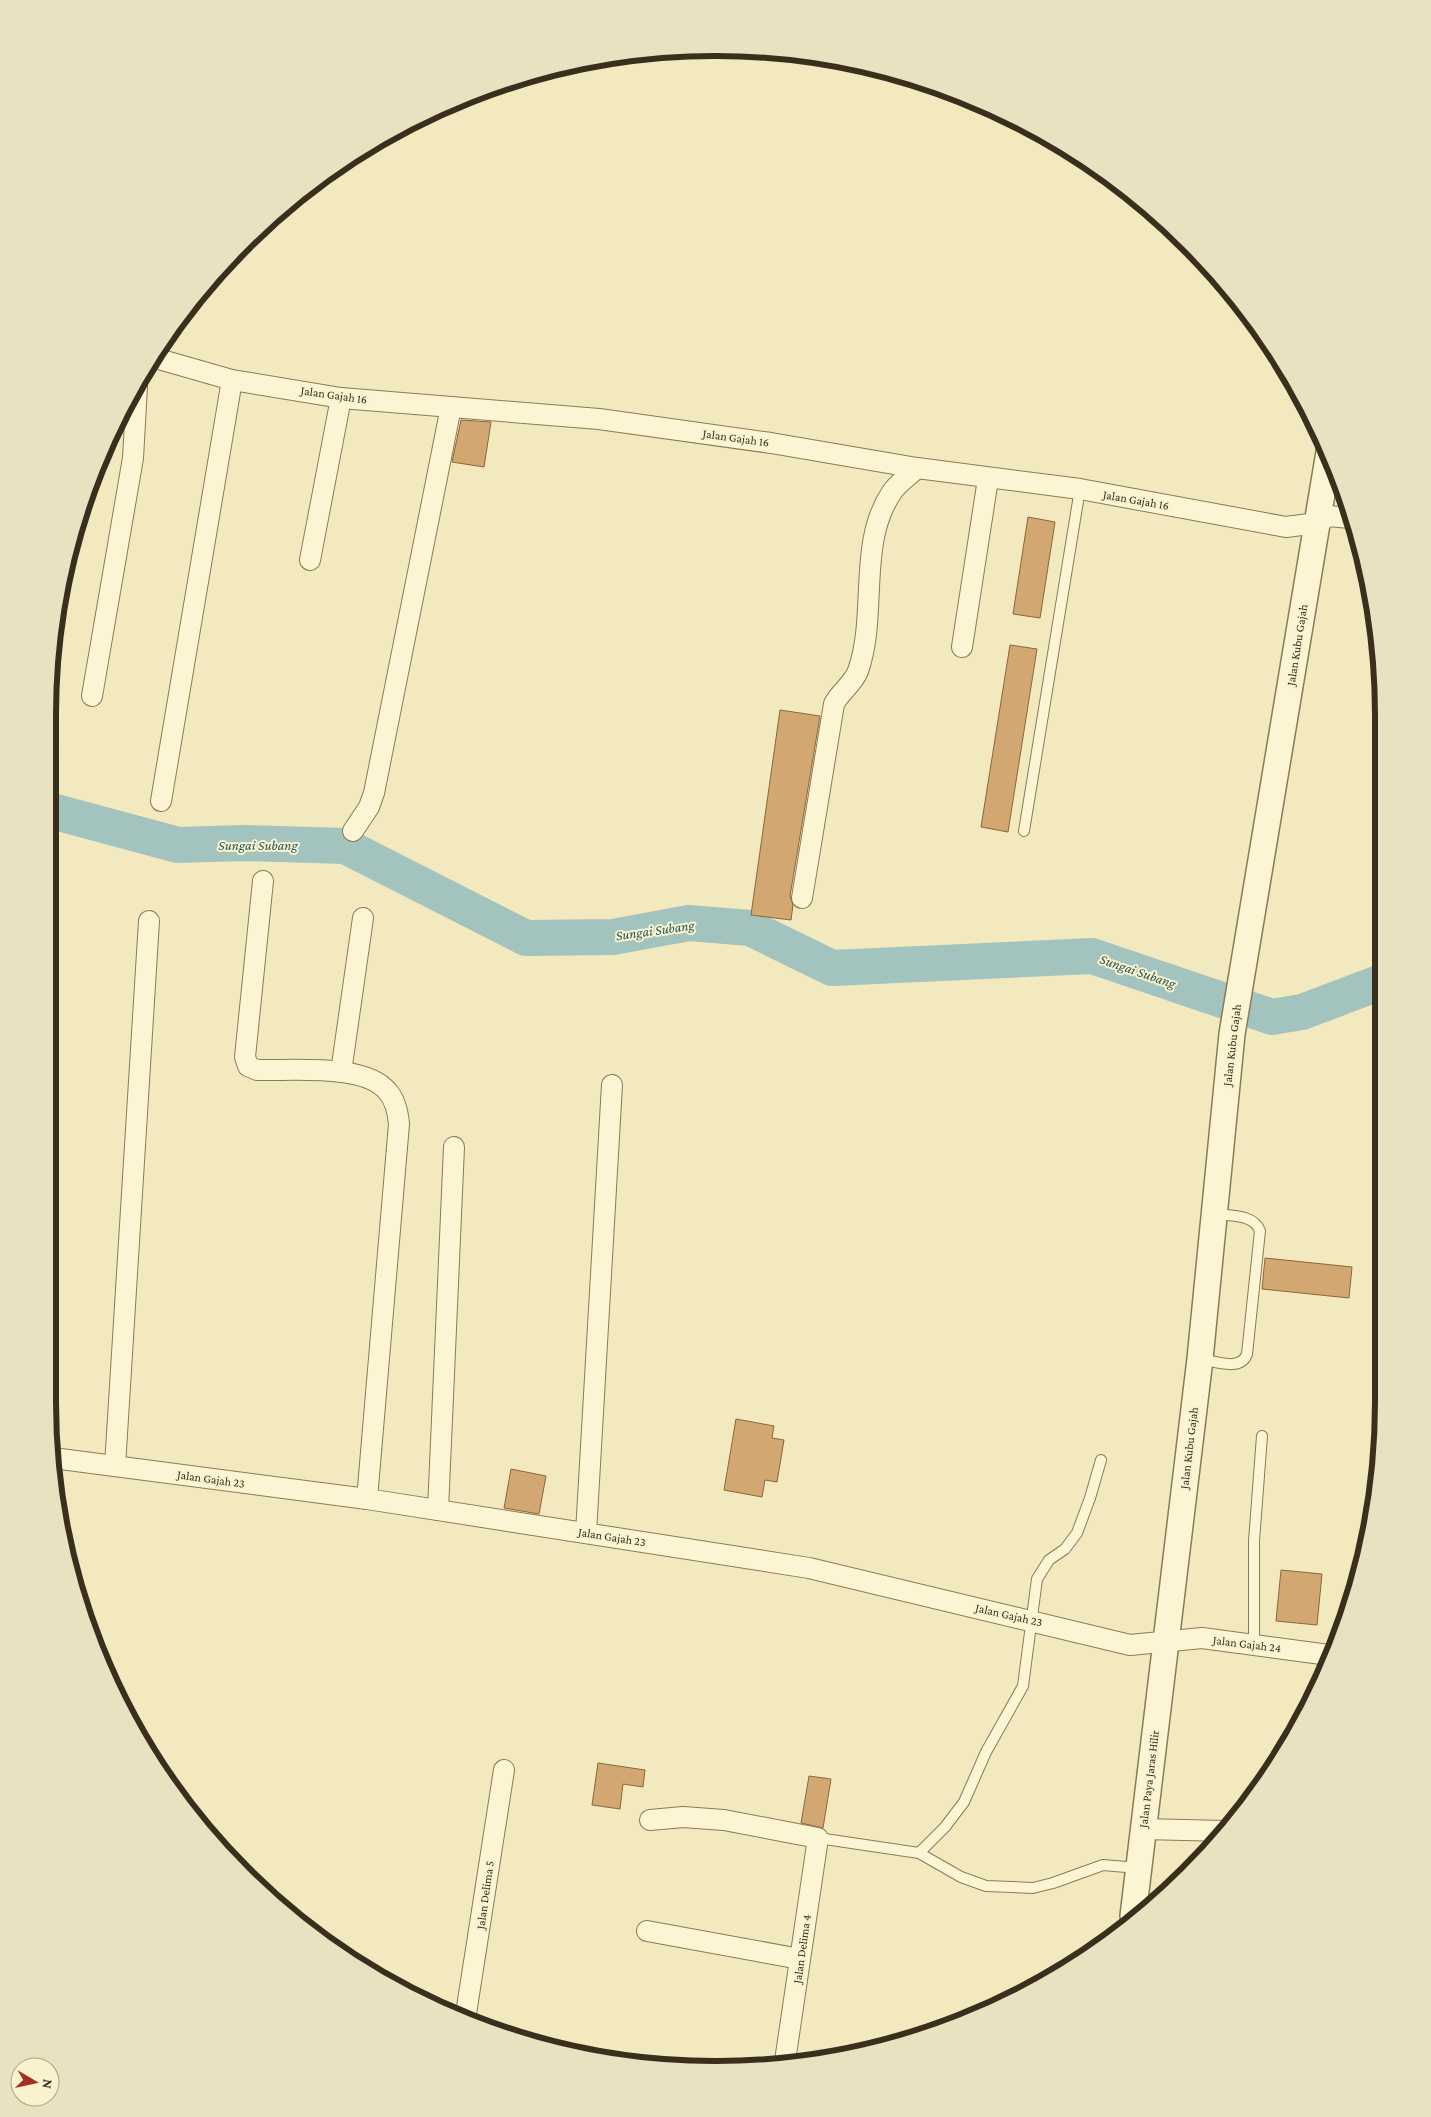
<svg xmlns="http://www.w3.org/2000/svg" width="1431" height="2117" font-family="'Crimson Pro',serif">
<rect width="100%" height="100%" fill="#f2e9bf"/>
<g fill="none" stroke-linecap="round" stroke-linejoin="round">
<polyline stroke="#a3c3be" stroke-width="36" points="48,810 178,845 244,843 345,846 526,938 613,937 689,923 750,928 832,968 1092,956 1272,1017 1302,1012 1384,981"/>
</g>
<g fill="#d3a771" stroke="#8d6639">
<polygon points="461,420 491,422 484,467 452,462"/>
<polygon points="1028,517 1055,522 1040,618 1013,614"/>
<polygon points="1010,645 1037,649 1008,832 981,827"/>
<polygon points="780,710 820,716 790,896 793,905 791,920 751,915"/>
<polygon points="1265,1258 1352,1267 1349,1298 1262,1289"/>
<polygon points="736,1419 774,1426 772,1438 784,1440 777,1482 765,1480 762,1497 724,1490"/>
<polygon points="511,1469 546,1476 539,1514 504,1508"/>
<polygon points="1281,1570 1322,1574 1317,1625 1276,1621"/>
<polygon points="598,1763 645,1770 643,1787 623,1784 620,1809 592,1805"/>
<polygon points="809,1776 831,1779 823,1828 801,1823"/>
</g>
<g fill="none" stroke-linecap="round" stroke-linejoin="round">
<defs>
<g id="service">
<polyline points="1024,831 1080,489"/>
<path d="M1200,1359C1214,1361 1241,1372 1247,1354L1260,1231C1254,1214 1230,1216 1214,1214"/>
<polyline points="1254,1645 1254,1541 1262,1436"/>
<polyline points="818,1838 919,1853 961,1877 986,1886 1033,1888 1053,1883 1103,1865 1138,1868"/>
<polyline points="919,1853 945,1827 964,1802 986,1752 1023,1686 1037,1579 1049,1560 1065,1549 1077,1533 1090,1498 1101,1460"/>
</g>
<g id="minor">
<polyline points="155,358 232,380 341,398 599,419 771,443 917,468 1080,489 1286,527 1317,523 1329,516 1350,518"/>
<polyline points="310,560 341,398"/>
<polyline points="962,647 988,479"/>
<polyline points="92,696 133,458 137,387"/>
<polyline points="161,801 232,380"/>
<polyline points="353,831 369,807 374,793 451,407"/>
<path d="M263,881L245,1057L248,1066L257,1070C291,1071 366,1063 388,1092C396,1101 398,1113 399,1124L367,1499"/>
<path d="M802,898L834,704C840,692 853,684 858,671C878,614 857,543 892,492C898,483 909,476 917,468"/>
<polyline points="341,1072 363,918"/>
<polyline points="53,1458 367,1499 809,1568 1130,1645 1202,1638 1329,1655"/>
<polyline points="115,1466 149,921"/>
<polyline points="438,1510 454,1147"/>
<polyline points="586,1533 612,1085"/>
<polyline points="650,1820 683,1817 724,1820 818,1838 785,2061"/>
<polyline points="1143,1829 1225,1831"/>
<polyline points="647,1931 800,1959"/>
<polyline points="465,2020 504,1770"/>
</g>
<polyline id="tertiary" points="1133,1916 1200,1359 1232,1034 1329,452"/>
</defs>
<use href="#service" stroke="#8c7a56" stroke-width="12"/>
<use href="#minor" stroke="#8c7a56" stroke-width="22"/>
<use href="#tertiary" stroke="#8c7a56" stroke-width="28"/>
<use href="#service" stroke="#fcf5d3" stroke-width="10"/>
<use href="#minor" stroke="#fcf5d3" stroke-width="20"/>
<use href="#tertiary" stroke="#fcf5d3" stroke-width="25"/>
</g>
<g text-anchor="middle" stroke-width="4" stroke-linejoin="round" paint-order="stroke">
<g font-size="12" fill="#3a2f1c" stroke="#f8f2cf">
<text transform="translate(334 395) rotate(8)" y="4">Jalan Gajah 16</text>
<text transform="translate(736 438) rotate(8)" y="4">Jalan Gajah 16</text>
<text transform="translate(1136 500) rotate(10)" y="4">Jalan Gajah 16</text>
<text transform="translate(1297 645) rotate(-81)" y="4">Jalan Kubu Gajah</text>
<text transform="translate(1232 1045) rotate(-83)" y="4">Jalan Kubu Gajah</text>
<text transform="translate(1189 1448) rotate(-83)" y="4">Jalan Kubu Gajah</text>
<text transform="translate(211 1479) rotate(8)" y="4">Jalan Gajah 23</text>
<text transform="translate(612 1537) rotate(9)" y="4">Jalan Gajah 23</text>
<text transform="translate(1009 1615) rotate(13)" y="4">Jalan Gajah 23</text>
<text transform="translate(1247 1644) rotate(7)" y="4">Jalan Gajah 24</text>
<text transform="translate(1149 1779) rotate(-83)" y="4">Jalan Paya Jaras Hilir</text>
<text transform="translate(485 1895) rotate(-82)" y="4">Jalan Delima 5</text>
<text transform="translate(802 1949) rotate(-82)" y="4">Jalan Delima 4</text>
</g>
<g font-size="14" font-style="italic" fill="#29585b" stroke="#f8f2cf">
<text x="258" y="850">Sungai Subang</text>
<text transform="translate(655 930) rotate(-8)" y="5">Sungai Subang</text>
<text transform="translate(1138 971) rotate(19)" y="5">Sungai Subang</text>
</g>
</g>
<path d="M0 0H1431V2117H0ZM715 56H716A659 659 0 0 1 1375 715V1402A659 659 0 0 1 716 2061H715A659 659 0 0 1 56 1402V715A659 659 0 0 1 715 56Z" fill="#e9e2c1" fill-rule="evenodd"/>
<path fill="none" stroke="#3a2f1c" stroke-width="6" d="M715 56H716A659 659 0 0 1 1375 715V1402A659 659 0 0 1 716 2061H715A659 659 0 0 1 56 1402V715A659 659 0 0 1 715 56Z"/>
<g transform="translate(35 2082) rotate(99)"><circle r="24" fill="#f8f2cf" stroke="#aca487"/>
<path d="M0-4L9 19L0 12L-9 19Z" fill="#a03120"/>
<text y="-8" font-size="14" font-weight="bold" text-anchor="middle" fill="#3a2f1c">N</text>
</g>
</svg>
